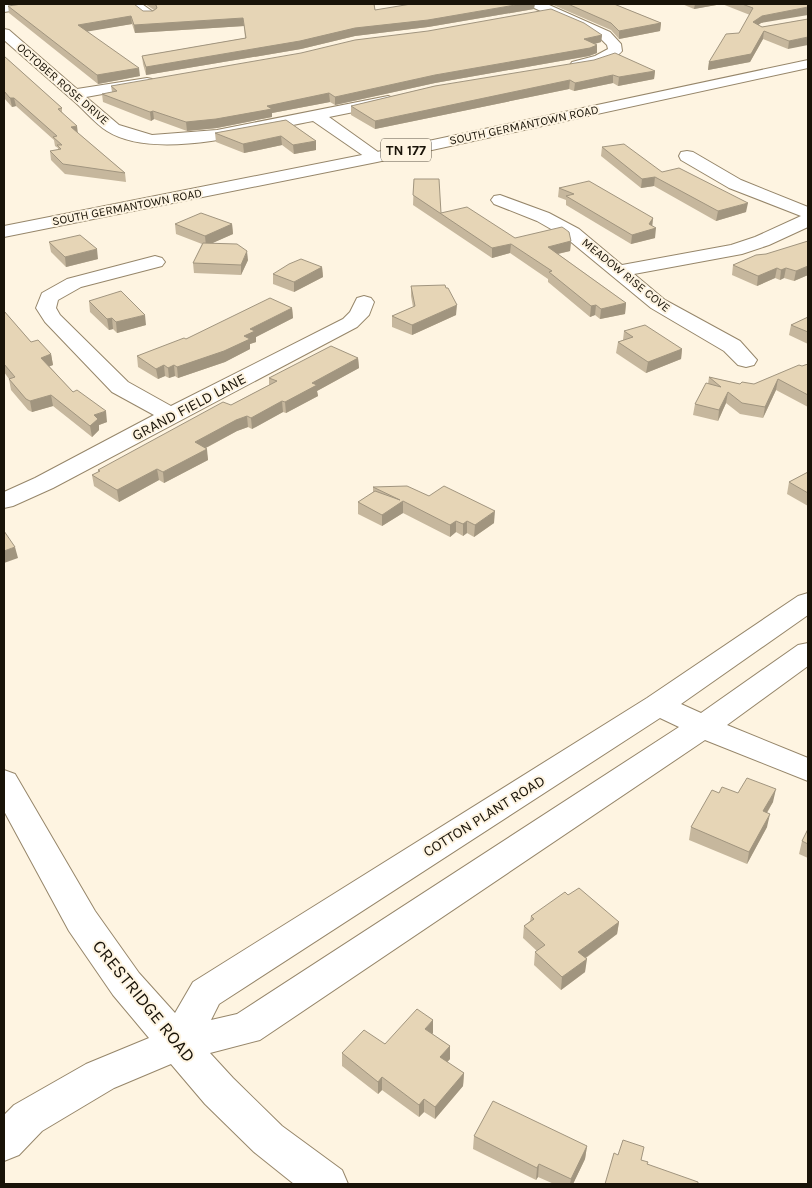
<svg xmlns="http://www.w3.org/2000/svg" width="812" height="1188" font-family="Karla,sans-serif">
<rect width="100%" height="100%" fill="#fef4e1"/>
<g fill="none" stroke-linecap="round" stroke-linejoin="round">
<defs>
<g id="minor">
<polygon points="4,4 38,4 32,8 4,12"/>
<polygon points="128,4 142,4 156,14 154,17 144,17"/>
<path d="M531,4H547L610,32L621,44L622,51C614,61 584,71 572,68L570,65L572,62L595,56L608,49L607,45L600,38L532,7Z"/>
<path d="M4,29L9,30L77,89L147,78L152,79L154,82L152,85L86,97L119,125L152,135L217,130L388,96L393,98L396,101L393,104L329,117L385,157L383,161H371L313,121C259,131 156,162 107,131C96,124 86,112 76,103C52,82 28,61 4,40Z"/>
<polygon points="687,151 693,152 741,180 808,207 808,227 769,245 742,254 634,274 665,300 740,341 757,360 754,365 746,367 738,365 724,351 651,308 565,237 537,221 494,204 491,200 494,196 500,195 549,213 579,229 622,265 731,245 755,237 801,216 729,188 681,160 679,156 681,152"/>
<polygon points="155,256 162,258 165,262 162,266 81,287 58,300 56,308 60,315 128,382 171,406 343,319 350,312 357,298 364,296 371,298 374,302 369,315 357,327 53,488 13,506 4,508 4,492 35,478 154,415 112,392 45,322 36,308 42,293 67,279"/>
<path d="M808,593V615L681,704L701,713L798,645L808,643V666L727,725L808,758V781L705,740L260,1040L210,1053L233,1078L282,1126L342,1170L348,1184H294L254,1152L205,1104L171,1064L114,1088L42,1131L19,1155L4,1161V1115L14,1105L86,1064L149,1038L113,995L69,931L4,811V770L15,774L95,911L139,973L175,1013L193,982L647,698L798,596ZM660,718L679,727L237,1014L211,1020L219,1004Z"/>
</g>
<polygon id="major" points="808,60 808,68 377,162 4,237 4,226 377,152"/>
</defs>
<use href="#minor" stroke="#96866a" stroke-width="2"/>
<use href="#major" stroke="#96866a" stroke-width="2"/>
<use href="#minor" fill="#fff" fill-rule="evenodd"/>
<use href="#major" fill="#fff" fill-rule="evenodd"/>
</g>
<g fill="#c6b79d">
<polygon points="145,4 374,4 375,10 534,9 428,27 355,36 301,49 146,75 143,64 142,56 245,38 244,26 135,33 132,24 87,31 140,76 98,84 9,13 8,6 143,11 153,11 154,10"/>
<polygon points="551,4 614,4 661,23 660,31 619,39 611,30"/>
<polygon points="682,4 808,4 761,23 758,25 762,27 808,19 788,49 763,39 750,62 708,70 709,62 739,33 750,15 722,4 694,9"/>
<polygon points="602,35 601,42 595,44 597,45 597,53 589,56 435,83 335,105 330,102 272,113 272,117 217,128 187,131 154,119 151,121 103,102 102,94 112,92 111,86"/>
<polygon points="4,56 62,108 62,112 78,133 125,173 126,182 65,174 51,160 50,151 58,150 58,148 55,146 54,140 16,106 12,107 4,98"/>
<polygon points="655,71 654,79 618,86 613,83 574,91 569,89 375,129 351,115 351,106 435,86"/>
<polygon points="286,120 316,141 316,150 294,154 282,145 244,153 216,142 215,133"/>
<polygon points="602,147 662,172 746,212 716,221 654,186 641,188 601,156"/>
<polygon points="414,179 441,213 515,238 571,241 570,251 558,254 626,303 625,314 600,319 595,315 590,317 548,282 548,279 510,253 492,258 413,205"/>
<polygon points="559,188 653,218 652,226 655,238 631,244 566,205 566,200 558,197"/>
<polygon points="175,224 232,224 233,234 212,243 248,260 241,275 194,273 193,263 202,244 176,234"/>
<polygon points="808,241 808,275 794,281 784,278 780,280 775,278 757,286 732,275 733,265"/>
<polygon points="49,242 98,259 66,267 51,252"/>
<polygon points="322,267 323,277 294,292 273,284 273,274"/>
<polygon points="411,286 446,288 456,315 412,335 392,327 392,316 413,307 411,296"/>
<polygon points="89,301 146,325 117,333 113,329 109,330 90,312"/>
<polygon points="292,308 293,318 256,337 256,342 250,344 250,349 225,362 178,378 175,376 169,378 165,376 158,379 138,367 137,356 186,339"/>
<polygon points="4,311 31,342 51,354 53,365 49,366 73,392 107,422 99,425 99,430 92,437 53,406 32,412 28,410 11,390 9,379 4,372"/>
<polygon points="808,317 808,344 789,335 791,325"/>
<polygon points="624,331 682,349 681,359 646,373 616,353 618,342 623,340"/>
<polygon points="358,358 359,368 317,391 318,396 286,413 283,412 252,429 248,427 237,431 206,448 208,460 164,483 159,480 119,502 94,486 92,475 98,472 98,470 231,405 269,385 269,378"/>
<polygon points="808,364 808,407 776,390 763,418 740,414 726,403 718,421 693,415 695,404 708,384 709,377 740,384 754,384"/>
<polygon points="808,472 808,506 787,494 789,482"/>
<polygon points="373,487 429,496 494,523 474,537 467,533 463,536 456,532 450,537 403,513 382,526 358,514 358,502 373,493"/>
<polygon points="719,793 738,793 773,802 767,813 767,827 747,864 689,840 691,827"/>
<polygon points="808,829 808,858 799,854 802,841"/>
<polygon points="568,895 619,922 617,934 586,958 585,972 561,990 534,965 535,952 537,951 523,938 524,926 530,921 531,916"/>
<polygon points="433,1033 432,1034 450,1046 450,1059 447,1062 464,1073 463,1086 435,1119 424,1112 419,1117 382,1090 378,1094 342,1066 342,1053"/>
<polygon points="474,1136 587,1146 585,1159 573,1184 554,1184 538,1177 536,1180 473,1149"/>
</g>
<g fill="#a1957f">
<polygon points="521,4 535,4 534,9 428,27 355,36 301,49 146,75 146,67 355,28"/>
<polygon points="695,4 722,4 694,9"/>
<polygon points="808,7 808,15 761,23 752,30 753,22 762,16"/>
<polygon points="131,16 132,24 79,33 78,25"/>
<polygon points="243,18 244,26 135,33 134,25"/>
<polygon points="661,23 660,31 619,39 619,31"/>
<polygon points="764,31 763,39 750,62 708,70 709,62"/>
<polygon points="602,35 601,42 583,47 584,39"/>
<polygon points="808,37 808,45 788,49 789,41"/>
<polygon points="597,45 597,53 589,56 435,83 335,105 335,97 435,75"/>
<polygon points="139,68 140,76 98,84 97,75"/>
<polygon points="655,71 654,79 618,86 619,77"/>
<polygon points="613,75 613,83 574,91 575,83"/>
<polygon points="570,80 569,89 375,129 375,121"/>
<polygon points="329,93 330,102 272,113 272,117 217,128 187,131 186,122"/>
<polygon points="10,98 14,98 16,106 12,107"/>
<polygon points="153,111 154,119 151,121 150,112"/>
<polygon points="77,126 78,134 71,127"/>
<polygon points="281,136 282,145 244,153 243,144"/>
<polygon points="316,141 316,150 294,154 293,145"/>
<polygon points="655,177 654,186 641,188 642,179"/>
<polygon points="748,203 746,212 716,221 718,211"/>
<polygon points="653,218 652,228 656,228 655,238 631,244 632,235 649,224"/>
<polygon points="232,224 233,234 206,246 205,236"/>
<polygon points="571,241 570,251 548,256 548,247"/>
<polygon points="511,244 510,253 492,258 492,248"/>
<polygon points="97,249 98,259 66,267 65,257"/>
<polygon points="247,251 248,260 241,275 241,265"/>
<polygon points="808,266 808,275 794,281 796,271"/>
<polygon points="322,267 323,277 294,292 294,282"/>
<polygon points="777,268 775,278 757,286 758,276"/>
<polygon points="786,268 784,278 780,280 781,270"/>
<polygon points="626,303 625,314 600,319 601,309"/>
<polygon points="457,305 456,315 412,335 412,325"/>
<polygon points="596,305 595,315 590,317 591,306"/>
<polygon points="292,308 293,318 256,337 256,342 250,344 250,349 225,362 178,378 177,367 244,336 250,329"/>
<polygon points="145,315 146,325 117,333 116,322"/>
<polygon points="112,318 113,329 109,330 107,319"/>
<polygon points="682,349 681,359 646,373 648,362"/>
<polygon points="51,354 53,365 43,369 41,358"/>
<polygon points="358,358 359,368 317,391 318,396 286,413 285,402 312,383"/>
<polygon points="164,365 165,376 158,379 156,369"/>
<polygon points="174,365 175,376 169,378 168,368"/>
<polygon points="778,379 776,390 763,418 765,407"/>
<polygon points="728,392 726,403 718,421 719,410"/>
<polygon points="51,395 53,406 32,412 30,401"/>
<polygon points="282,401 283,412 252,429 251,418"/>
<polygon points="106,411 107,422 99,425 99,430 92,437 90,426 94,415"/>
<polygon points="247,416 248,427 237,431 196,453 195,442 236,420"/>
<polygon points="207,449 208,460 164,483 163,472"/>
<polygon points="157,469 159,480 119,502 117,490"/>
<polygon points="403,501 403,513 382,526 382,515"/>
<polygon points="495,511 494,523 474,537 475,525"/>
<polygon points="456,521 456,532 450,537 450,525"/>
<polygon points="467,521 467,533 463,536 463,524"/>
<polygon points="15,547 18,558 4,563 4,551"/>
<polygon points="776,789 773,802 760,824 763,811"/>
<polygon points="770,814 767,827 747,864 749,852"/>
<polygon points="619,922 617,934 577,964 578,952"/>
<polygon points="587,959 585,972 561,990 562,977"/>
<polygon points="433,1020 433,1033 425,1042 425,1029"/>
<polygon points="450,1046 450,1059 440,1070 440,1057"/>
<polygon points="464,1073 463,1086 435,1119 435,1107"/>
<polygon points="382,1077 382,1090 378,1094 378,1082"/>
<polygon points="424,1099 424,1112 419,1117 419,1105"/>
<polygon points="587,1146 585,1159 573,1184 570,1184 571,1179"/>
<polygon points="539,1164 538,1177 536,1180 537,1168"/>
</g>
<g fill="#e6d5b6" stroke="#a1957f">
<polygon points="22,4 134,4 143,11 153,11 157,8 156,5 154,4 374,4 375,10 411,4 521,4 428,20 355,28 300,41 146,67 142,56 246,38 243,18 134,25 131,16 78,25 139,68 97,75 8,6"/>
<polygon points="568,4 614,4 661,23 619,31 611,23"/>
<polygon points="742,4 808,4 808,7 762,16 753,22 762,27 808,19 808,37 789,41 764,31 751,54 709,62 726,34 739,33 753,8"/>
<polygon points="551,9 584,23 602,35 584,39 597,45 590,48 435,75 335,97 329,93 267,106 272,109 216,119 186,122 153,111 150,112 102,94 117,91 111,86 301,53 355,40 428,31"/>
<polygon points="615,53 655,71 619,77 613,75 575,83 570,80 375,121 351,106 435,86 594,60"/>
<polygon points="4,56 62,108 58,109 77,126 71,127 125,173 63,164 50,151 61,149 57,145 62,145 53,137 57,136 14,98 10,98 4,91"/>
<polygon points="286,120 316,141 293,145 281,136 243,144 215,133"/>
<polygon points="624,144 662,172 679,168 748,203 718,211 655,177 642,179 602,147"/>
<polygon points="414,179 439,179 441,213 467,207 515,238 562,227 565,229 569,232 571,241 548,247 626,303 601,309 596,305 591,306 549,272 552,271 511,244 492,248 413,195"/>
<polygon points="589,181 653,218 649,224 656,228 632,235 566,196 574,194 559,188"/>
<polygon points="201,213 232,224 205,236 175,224"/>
<polygon points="80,235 97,249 65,257 49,242"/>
<polygon points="808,241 808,266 796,271 786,268 781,270 777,268 758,276 733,265 756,255 766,254"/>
<polygon points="203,243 237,244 247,251 241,265 193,263"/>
<polygon points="301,259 322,267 294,282 273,274 289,264"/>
<polygon points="445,285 446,288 448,288 457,305 412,325 392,316 415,306 411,286"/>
<polygon points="121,291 145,315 116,322 112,318 107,319 89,301"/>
<polygon points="270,298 292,308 250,329 255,331 244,336 250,339 224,351 177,367 174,365 168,368 164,365 156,369 137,356 184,338 186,339"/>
<polygon points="4,311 31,342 38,340 51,354 41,358 73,392 77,390 106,411 94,415 98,419 90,426 51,395 30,401 26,399 9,379 15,377 4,364"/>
<polygon points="808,317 808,332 791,325"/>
<polygon points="645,325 682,349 648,362 618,342 633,337 624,331"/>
<polygon points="331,346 358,358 312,383 317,385 285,402 282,401 251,418 247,416 236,420 195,442 207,449 163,472 157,469 117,490 92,475 100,471 98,470 223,402 231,405 277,381 269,378"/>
<polygon points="808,364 808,395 778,379 765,407 742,403 728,392 719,410 695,404 706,383 721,387 709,377 740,384 742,382 754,384 799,365 802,366"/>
<polygon points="808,472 808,493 789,482"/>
<polygon points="407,486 429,496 444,486 495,511 475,525 467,521 463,524 456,521 450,525 403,501 382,515 358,502 375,491 400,500 373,487"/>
<polygon points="4,531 15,547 4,551"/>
<polygon points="747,778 776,789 763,811 770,814 749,852 691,827 712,790 719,793 722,787 738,793"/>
<polygon points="808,829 808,844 802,841"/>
<polygon points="579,888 619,922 578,952 587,959 562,977 535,952 545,945 524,926 534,919 531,916 565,892 568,895"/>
<polygon points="417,1009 433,1020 425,1029 450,1046 440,1057 464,1073 435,1107 424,1099 419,1105 382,1077 378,1082 342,1053 364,1030 385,1044"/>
<polygon points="493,1101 587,1146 571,1179 539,1164 537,1168 474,1136"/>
<polygon points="623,1140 644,1147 641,1160 648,1162 647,1164 698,1182 698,1184 605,1184 614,1153 618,1155"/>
</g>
<g text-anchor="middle" stroke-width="4" stroke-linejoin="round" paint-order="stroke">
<g font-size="12" fill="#191308" stroke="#fef4e1">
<text transform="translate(63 84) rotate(41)" y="4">OCTOBER ROSE DRIVE</text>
<text transform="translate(524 125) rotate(-12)" y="4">SOUTH GERMANTOWN ROAD</text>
<text transform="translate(127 207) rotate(-11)" y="4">SOUTH GERMANTOWN ROAD</text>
<text transform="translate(626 275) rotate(39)" y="4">MEADOW RISE COVE</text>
</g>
<rect fill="#fef4e1" stroke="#5e5649" stroke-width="1" x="381" y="138.5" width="50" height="23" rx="4"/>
<g font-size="14" font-weight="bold" fill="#191308">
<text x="406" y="155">TN 177</text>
</g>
<g font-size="15" fill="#191308" stroke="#fef4e1">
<text transform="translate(189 407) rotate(-28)" y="5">GRAND FIELD LANE</text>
<text transform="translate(484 816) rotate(-32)" y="5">COTTON PLANT ROAD</text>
</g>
<g font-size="18" fill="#191308" stroke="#fef4e1">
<text transform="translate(144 1001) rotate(51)" y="6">CRESTRIDGE ROAD</text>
</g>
</g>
<rect width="812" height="1188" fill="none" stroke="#191308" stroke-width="10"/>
</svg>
